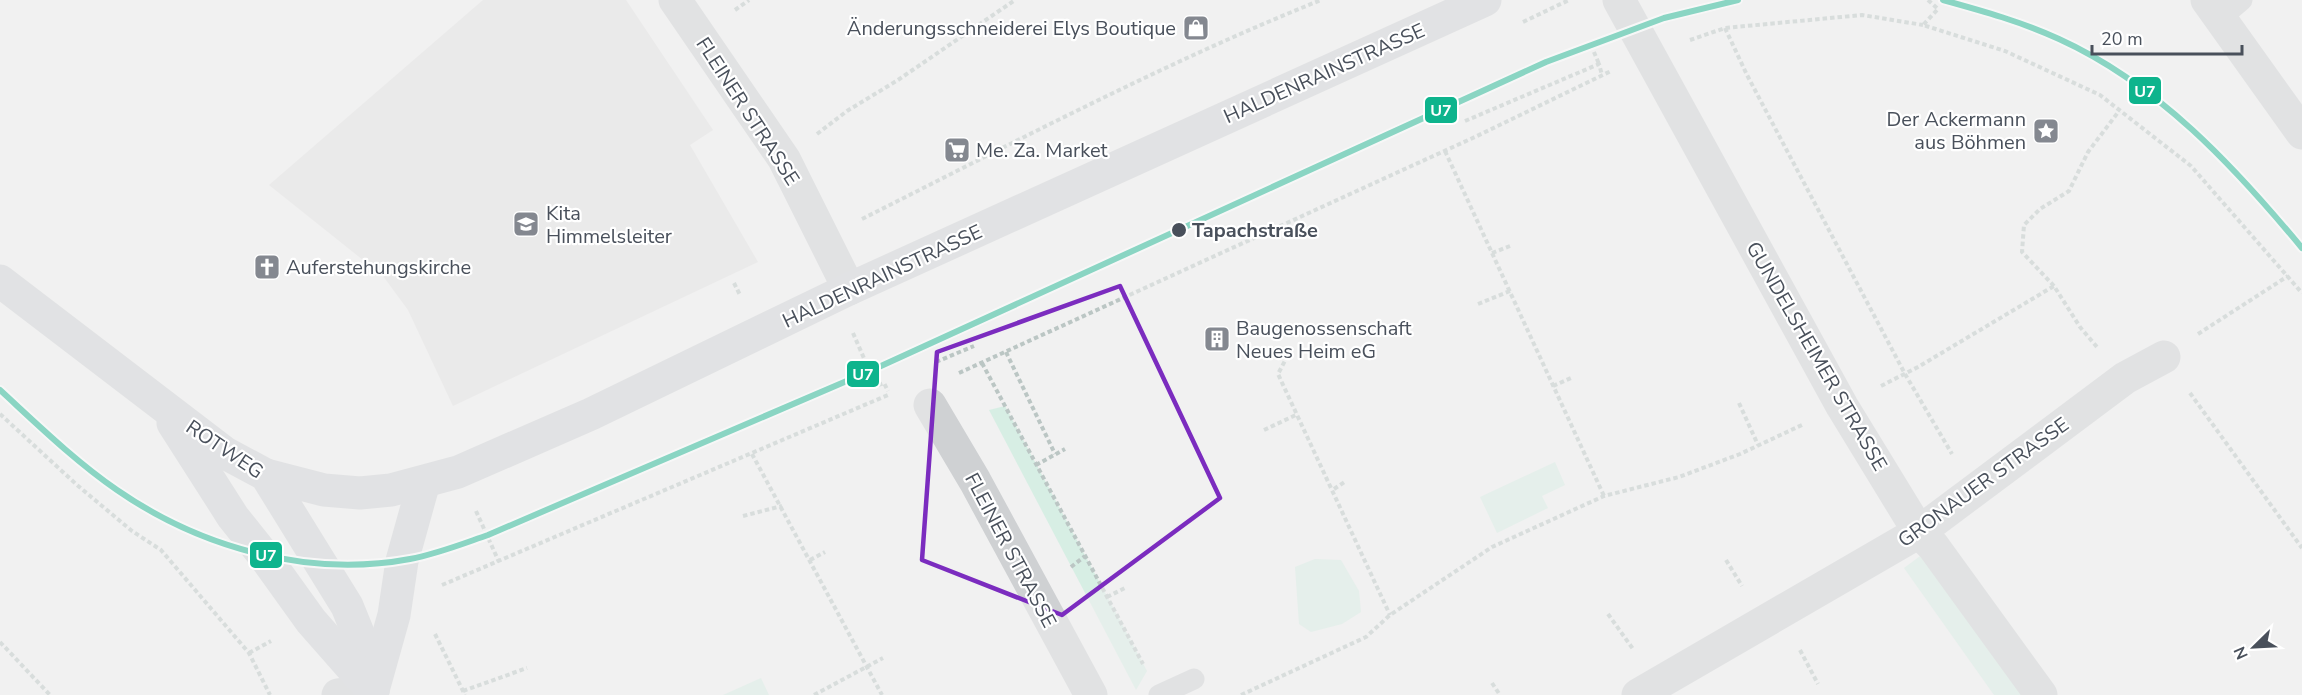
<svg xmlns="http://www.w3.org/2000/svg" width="2302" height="695" font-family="'Nunito Sans',sans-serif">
<rect width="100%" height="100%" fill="#f1f1f1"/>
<polygon fill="#e3e2e2" points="483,0 626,0 713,130 690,145 758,262 453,406 408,310 383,276 269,185"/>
<g fill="#d7eee4">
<polygon points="1005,406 1147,671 1136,690 989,410"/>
<polygon points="1555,462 1565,485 1542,496 1548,508 1497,533 1480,497"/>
<polygon points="1927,551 2030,695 1994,695 1904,568"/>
<polygon points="1315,559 1341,560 1359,591 1361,612 1342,624 1311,632 1299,624 1295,567"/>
<polygon points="761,678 769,695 723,695"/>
</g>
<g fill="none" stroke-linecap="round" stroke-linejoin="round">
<g stroke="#bbc6c4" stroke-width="4" stroke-dasharray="4.5 3" stroke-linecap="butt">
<polyline points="1928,0 1938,9 1923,25 2005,51 2100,95 2191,166 2302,293"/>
<polyline points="735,10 749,0"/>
<polyline points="1523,22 1569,0"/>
<polyline points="1725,28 1747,75 1905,374 1952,454"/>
<polyline points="1690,40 1725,28 1862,15 1923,25"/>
<polyline points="1591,45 1599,64"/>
<polyline points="1465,121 1599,64 1602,75"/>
<polyline points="817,134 847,111 898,80 1015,0"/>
<polyline points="1445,151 1604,496"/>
<path d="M862,219C1013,143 1164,63 1321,0"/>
<polyline points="1492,253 1510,246"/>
<polyline points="734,283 740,295"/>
<polyline points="2054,286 2022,252 2024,225 2040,209 2069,191 2088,152 2119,111"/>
<polyline points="1478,304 1510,291"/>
<polyline points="853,333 876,386 884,383 888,391"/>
<polyline points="2198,334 2288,276"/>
<polyline points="1006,352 1055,454"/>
<polyline points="1288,355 1278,374 1390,615"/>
<polyline points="936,362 974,346"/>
<polyline points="982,363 1143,664"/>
<polyline points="959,373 1477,136 1611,71"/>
<polyline points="1553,386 1571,378"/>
<polyline points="1881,386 1918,367 2054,286 2080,327 2097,347"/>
<polyline points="2190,393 2302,548"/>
<polyline points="1739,403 1758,445"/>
<polyline points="0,414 77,485 132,531 161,550 249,653 270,695"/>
<polyline points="1264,430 1298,414"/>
<polyline points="752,454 882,695"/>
<polyline points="1036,465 1065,449"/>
<polyline points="1334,489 1346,481"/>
<polyline points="476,511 499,562"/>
<polyline points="743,516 782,506"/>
<polyline points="810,560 825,552"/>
<polyline points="1726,560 1742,586"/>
<polyline points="1071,567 1085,556"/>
<polyline points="442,585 888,395"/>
<polyline points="1107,597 1127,587"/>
<polyline points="1608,614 1633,649"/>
<polyline points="435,634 465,695"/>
<polyline points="0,642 50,695"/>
<polyline points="1800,650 1818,684"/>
<polyline points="249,653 271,641"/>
<polyline points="1492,683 1500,695"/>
<polyline points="463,691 527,668"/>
<polyline points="814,695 883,658"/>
<polyline points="1241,695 1366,637 1390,615 1492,547 1604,496 1679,477 1740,454 1804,424"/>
</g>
<g stroke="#cfd1d3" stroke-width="21">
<polyline points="2221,18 2242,0"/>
<polyline points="1159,695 1194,679"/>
</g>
<g stroke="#cfd1d3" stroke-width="33">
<polyline points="675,0 784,159 849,289"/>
<polyline points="1619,0 1842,406 1919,532 1933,546 2041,695"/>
<polyline points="930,405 975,481 1091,695"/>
<polyline points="338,695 373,691"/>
<polyline points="1638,695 1919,532 2125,378 2164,357"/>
</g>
<polyline stroke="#cfd1d3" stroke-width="33" points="2207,0 2302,133"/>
<g stroke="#cfd1d4" stroke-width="33">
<polyline points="0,281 225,453 266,475 347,606 360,638 373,691"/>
<polyline points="173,423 233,517 265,557 311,621 369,687"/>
<polyline points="266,475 324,490 360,493 391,490 458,472 591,414 849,289 1485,0"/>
<polyline points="373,690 394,615 402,561 424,482"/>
</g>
<defs>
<g id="rail-1">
<path d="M1943,0C1983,11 2022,22 2059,39C2158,84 2234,166 2302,248"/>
<path d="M0,390C38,425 75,461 117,490C201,548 309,578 410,559C437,554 462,544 488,535L870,371L1546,62L1664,18L1738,0"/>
</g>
</defs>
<use href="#rail-1" stroke="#fff" stroke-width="10"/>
<use href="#rail-1" stroke="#0eb48d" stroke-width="6"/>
</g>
<path d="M0 0H2302V695H0ZM1120,286L1220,498L1062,615L922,560L937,352Z" fill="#f1f1f1" fill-opacity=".55" fill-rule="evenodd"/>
<path fill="none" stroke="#7b2cbf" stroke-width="4.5" stroke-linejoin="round" d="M1120,286L1220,498L1062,615L922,560L937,352Z"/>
<defs>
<symbol id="shop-square" viewBox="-11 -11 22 22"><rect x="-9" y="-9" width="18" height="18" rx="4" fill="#848890" stroke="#fff"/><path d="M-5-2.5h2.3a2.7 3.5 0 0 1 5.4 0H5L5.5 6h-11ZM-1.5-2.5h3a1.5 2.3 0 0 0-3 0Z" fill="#fff"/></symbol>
<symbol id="sight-square" viewBox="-11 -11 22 22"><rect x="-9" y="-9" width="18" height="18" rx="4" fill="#848890" stroke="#fff"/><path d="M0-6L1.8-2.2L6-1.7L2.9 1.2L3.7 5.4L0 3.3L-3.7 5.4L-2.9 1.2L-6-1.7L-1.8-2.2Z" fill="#fff"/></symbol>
<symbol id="supermarket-square" viewBox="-11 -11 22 22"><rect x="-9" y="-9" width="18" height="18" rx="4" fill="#848890" stroke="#fff"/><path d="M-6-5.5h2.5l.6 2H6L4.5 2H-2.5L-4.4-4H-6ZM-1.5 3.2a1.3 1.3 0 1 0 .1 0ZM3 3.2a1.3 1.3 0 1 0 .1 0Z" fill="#fff"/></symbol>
<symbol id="school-square" viewBox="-11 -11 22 22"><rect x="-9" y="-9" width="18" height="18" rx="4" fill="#848890" stroke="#fff"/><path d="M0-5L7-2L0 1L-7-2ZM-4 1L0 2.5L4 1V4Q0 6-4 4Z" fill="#fff"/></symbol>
<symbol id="church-square" viewBox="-11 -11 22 22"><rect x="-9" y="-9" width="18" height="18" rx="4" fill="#848890" stroke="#fff"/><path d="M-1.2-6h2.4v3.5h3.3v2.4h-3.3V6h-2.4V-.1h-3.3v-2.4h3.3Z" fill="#fff"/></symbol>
<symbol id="building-square" viewBox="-11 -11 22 22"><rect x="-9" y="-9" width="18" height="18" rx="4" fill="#848890" stroke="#fff"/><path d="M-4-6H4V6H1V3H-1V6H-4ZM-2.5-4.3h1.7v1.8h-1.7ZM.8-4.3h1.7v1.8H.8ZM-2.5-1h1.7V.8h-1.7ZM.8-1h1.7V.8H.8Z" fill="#fff"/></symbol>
</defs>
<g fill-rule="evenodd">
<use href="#shop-square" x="1181" y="13" width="30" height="30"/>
<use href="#sight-square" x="2031" y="116" width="30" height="30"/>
<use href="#supermarket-square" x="942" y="135" width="30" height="30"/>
<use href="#school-square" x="511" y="209" width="30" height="30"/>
<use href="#church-square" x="252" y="252" width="30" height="30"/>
<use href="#building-square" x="1202" y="324" width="30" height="30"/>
</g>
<circle fill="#49505b" stroke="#fff" stroke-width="2" cx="1179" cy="230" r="8"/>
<g text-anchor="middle" stroke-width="4.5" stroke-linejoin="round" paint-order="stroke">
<g font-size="20" fill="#49505b" stroke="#fff" text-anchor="start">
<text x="1176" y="35" text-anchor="end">Änderungsschneiderei Elys Boutique</text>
<text x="2026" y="126" text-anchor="end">Der Ackermann<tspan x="2026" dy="23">aus Böhmen</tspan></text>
<text x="976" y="157">Me. Za. Market</text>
<text x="546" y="220">Kita<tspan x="546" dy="23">Himmelsleiter</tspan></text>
<text x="286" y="274">Auferstehungskirche</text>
<text x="1236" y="335">Baugenossenschaft<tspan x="1236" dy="23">Neues Heim eG</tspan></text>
</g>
<g font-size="20" fill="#49505b" stroke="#fff">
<text transform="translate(1324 73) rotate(-24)" y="7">HALDENRAINSTRASSE</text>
<text transform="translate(748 111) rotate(57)" y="7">FLEINER STRASSE</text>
<text transform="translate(882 276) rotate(-25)" y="7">HALDENRAINSTRASSE</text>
<text transform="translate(1817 356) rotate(60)" y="7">GUNDELSHEIMER STRASSE</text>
<text transform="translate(225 449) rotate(34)" y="7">ROTWEG</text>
<text transform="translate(1983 482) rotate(-36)" y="7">GRONAUER STRASSE</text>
<text transform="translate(1011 550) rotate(62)" y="7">FLEINER STRASSE</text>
</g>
<g font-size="20" font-weight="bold" fill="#49505b" stroke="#fff" text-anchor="start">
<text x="1192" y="237">Tapachstraße</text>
</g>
</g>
<g stroke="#fff" stroke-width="2">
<rect x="2128" y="76" width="34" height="29" rx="6" fill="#0eb48d"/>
<rect x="1424" y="96" width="34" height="28" rx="6" fill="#0eb48d"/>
<rect x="846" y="360" width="34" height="28" rx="6" fill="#0eb48d"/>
<rect x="249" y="541" width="34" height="28" rx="6" fill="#0eb48d"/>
</g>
<g font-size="16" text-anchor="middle" font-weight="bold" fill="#fff">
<text x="2145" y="97">U7</text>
<text x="1441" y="116">U7</text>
<text x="863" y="380">U7</text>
<text x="266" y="561">U7</text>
</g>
<g transform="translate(2254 647) rotate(246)" stroke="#ffffff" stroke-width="4.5" paint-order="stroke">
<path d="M0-4.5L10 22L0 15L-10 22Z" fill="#49505b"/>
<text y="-9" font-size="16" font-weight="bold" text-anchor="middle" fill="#49505b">N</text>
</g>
<path d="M2092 45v9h150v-9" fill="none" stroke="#49505b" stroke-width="3"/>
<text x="2101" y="45" font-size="18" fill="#49505b" stroke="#ffffff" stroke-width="4.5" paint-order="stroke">20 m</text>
</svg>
